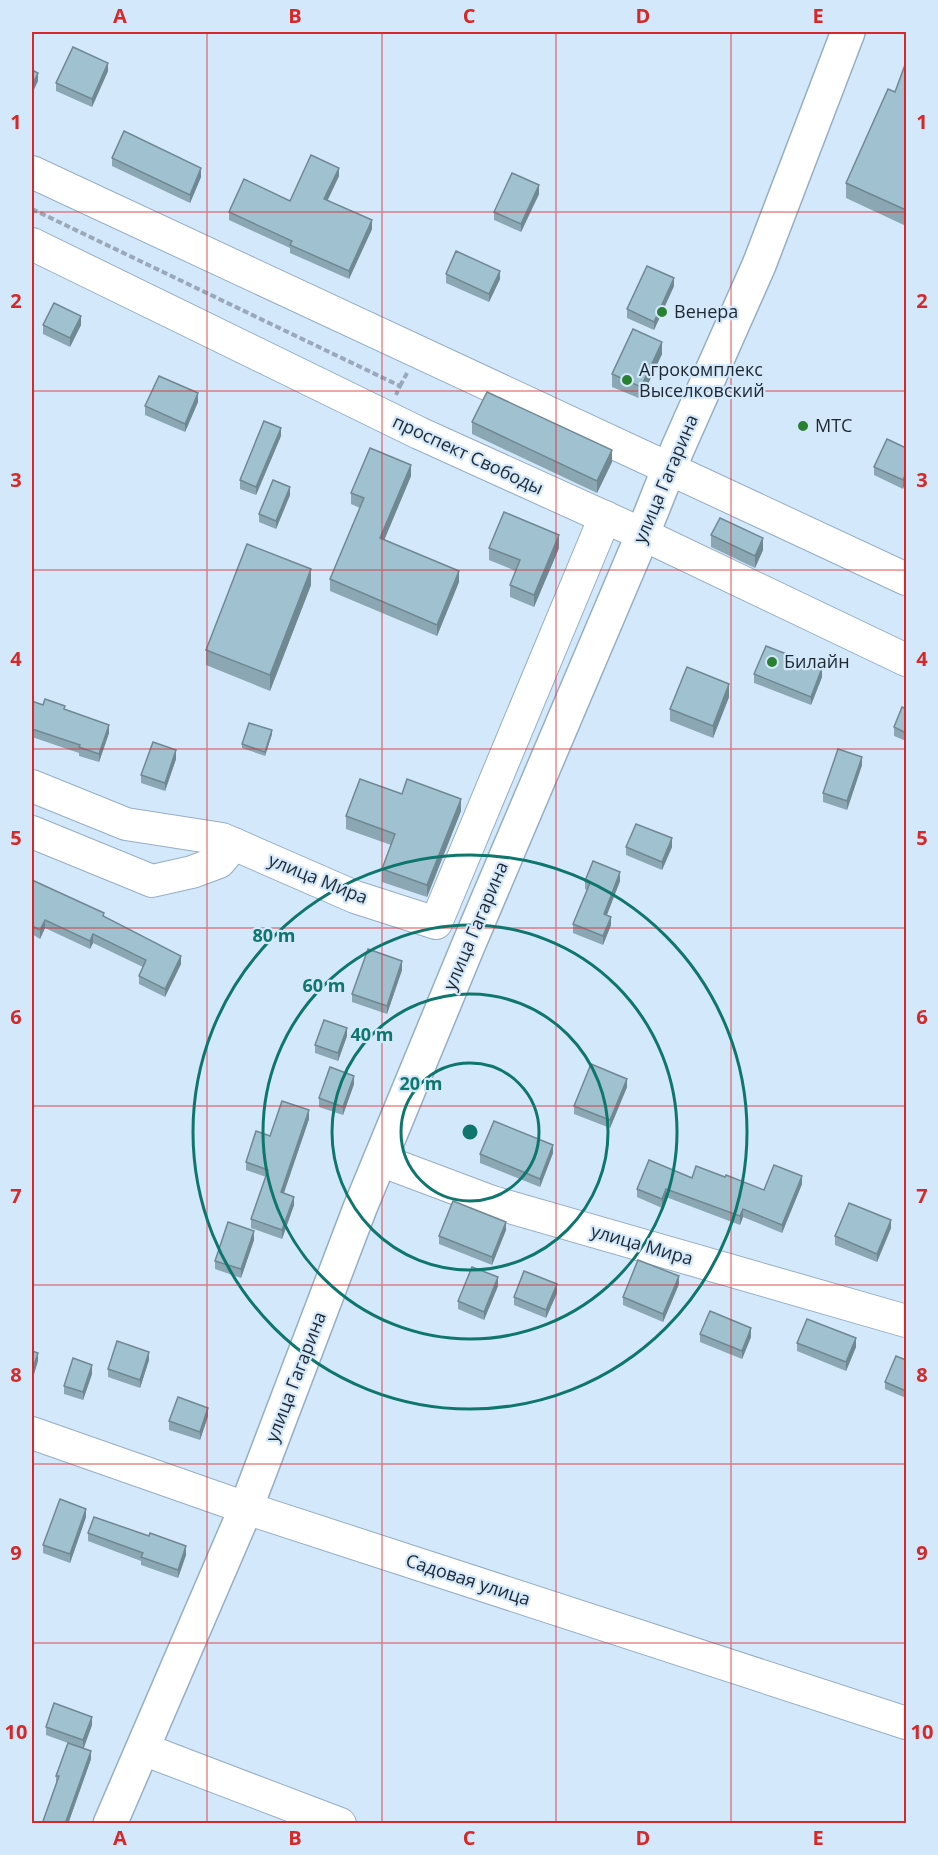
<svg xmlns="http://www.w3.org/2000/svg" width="938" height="1855" font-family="'Open Sans',sans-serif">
<rect width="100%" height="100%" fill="#d4e8fb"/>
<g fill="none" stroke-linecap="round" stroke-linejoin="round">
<defs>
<g id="minor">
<polyline points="32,172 906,579"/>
<polyline points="32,244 419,433 642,534 906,660"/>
<polyline points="32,786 126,824 222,839 355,897 436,923 605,517"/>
<polyline points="32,832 152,881 192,872 219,862 234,844"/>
<polyline points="380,1160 492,1202 906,1321"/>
<polyline points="32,1433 246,1508 906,1723"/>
<polyline points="143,1749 340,1824"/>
</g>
<polyline id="major" points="110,1824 246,1508 360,1208 468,946 637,548 669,468 759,265 848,32"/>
</defs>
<use href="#minor" stroke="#96aec3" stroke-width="34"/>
<use href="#major" stroke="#96aec3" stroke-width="36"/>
<g stroke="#99a9b9" stroke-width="4" stroke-dasharray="6 3" stroke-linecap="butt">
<polyline points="32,209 400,386 396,395"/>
<polyline points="400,386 407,373"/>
</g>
<use href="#minor" stroke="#fff" stroke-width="32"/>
<use href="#major" stroke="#fff" stroke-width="33"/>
</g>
<g fill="#8aa7b3">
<polygon points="906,62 906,226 846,198 846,183 895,92"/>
<polygon points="108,71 92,107 56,91 56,83"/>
<polygon points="112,158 201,177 190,203 112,166"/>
<polygon points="339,176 328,200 372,229 349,279 290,253 290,248 229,220 229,212 290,201"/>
<polygon points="539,194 521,232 494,220 494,212"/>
<polygon points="446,274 500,279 489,302 446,283"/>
<polygon points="674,286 654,330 627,318 627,309"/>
<polygon points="43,325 81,325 70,347 43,334"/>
<polygon points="662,354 641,399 612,387 612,374"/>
<polygon points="198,402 185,432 145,415 145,406"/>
<polygon points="472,422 612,462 597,493 472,434"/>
<polygon points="281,436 256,495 240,489 240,480"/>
<polygon points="906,448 903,489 874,475 874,467"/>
<polygon points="411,476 384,540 459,582 437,636 330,591 330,579 360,508 351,504 351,493"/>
<polygon points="290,495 276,529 259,522 259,514"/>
<polygon points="711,535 763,550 755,568 711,547"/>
<polygon points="489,548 559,548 534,607 510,597 510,585 516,571 489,560"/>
<polygon points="311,585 270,691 206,665 206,650"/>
<polygon points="754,674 822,677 811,705 754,683"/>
<polygon points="729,697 713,738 670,721 670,709"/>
<polygon points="32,701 43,705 65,710 109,733 99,762 79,756 79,753 32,737"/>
<polygon points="906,709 906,741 894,736 894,727"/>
<polygon points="272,734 265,756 242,748 242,744"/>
<polygon points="176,759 165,791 141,783 141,775"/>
<polygon points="862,765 847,810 823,802 823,793"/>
<polygon points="402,794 461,811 427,897 382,882 382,869 391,845 346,829 346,816"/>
<polygon points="626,847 672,847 662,870 626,855"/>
<polygon points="32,880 104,916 181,964 165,997 139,984 139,976 143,967 93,943 90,949 45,928 40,939 32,934"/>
<polygon points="585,881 620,881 607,915 611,925 603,945 573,933 573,924 587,890 585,889"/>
<polygon points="402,970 387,1014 352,1002 352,994"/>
<polygon points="347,1036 338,1061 315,1053 315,1045"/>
<polygon points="354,1084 343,1115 319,1107 319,1098"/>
<polygon points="627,1087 610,1128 574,1114 574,1106"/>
<polygon points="309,1119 284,1193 294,1205 282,1239 251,1228 251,1219 266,1177 246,1170 246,1162 270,1136"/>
<polygon points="553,1153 540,1187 480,1163 480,1154"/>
<polygon points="725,1177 764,1190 802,1184 782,1233 743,1217 740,1225 666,1197 662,1208 637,1197 637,1189 692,1178"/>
<polygon points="891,1228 877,1262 835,1245 835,1236"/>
<polygon points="506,1230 492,1265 439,1244 439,1236"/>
<polygon points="254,1240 241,1278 215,1269 215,1261"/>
<polygon points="679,1284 663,1322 623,1305 623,1297"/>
<polygon points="498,1286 484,1320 458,1309 458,1301"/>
<polygon points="557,1293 546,1318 514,1305 514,1297"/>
<polygon points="700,1334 751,1337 742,1359 700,1342"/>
<polygon points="797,1343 856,1347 846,1371 797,1351"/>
<polygon points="149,1360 140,1388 108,1377 108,1369"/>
<polygon points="906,1360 906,1398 885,1389 885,1382"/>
<polygon points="92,1374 83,1400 64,1394 64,1386"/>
<polygon points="208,1416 200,1440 169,1430 169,1421"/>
<polygon points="86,1517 70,1563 43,1553 43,1545"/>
<polygon points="88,1533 186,1555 178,1578 141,1565 141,1561 88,1541"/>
<polygon points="92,1725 84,1748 91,1759 68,1824 42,1824 56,1783 56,1776 68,1743 46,1735 46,1727"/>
</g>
<g fill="#708892">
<polygon points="108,63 108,71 92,107 92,99"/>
<polygon points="38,73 38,81 32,94 32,86"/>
<polygon points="201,168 201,177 190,203 190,195"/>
<polygon points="339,168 339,176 324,207 324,199"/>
<polygon points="539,185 539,194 521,232 521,224"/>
<polygon points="372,220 372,229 349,279 349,271"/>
<polygon points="500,271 500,279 489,302 489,294"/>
<polygon points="674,278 674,286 654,330 654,322"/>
<polygon points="81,316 81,325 70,347 70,338"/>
<polygon points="662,342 662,354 641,399 641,387"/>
<polygon points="198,393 198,402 185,432 185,424"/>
<polygon points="281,428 281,436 256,495 256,487"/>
<polygon points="612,450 612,462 597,493 597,481"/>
<polygon points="411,465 411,476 380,550 380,538"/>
<polygon points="906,473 906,481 903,489 903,480"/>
<polygon points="290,487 290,495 276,529 276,521"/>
<polygon points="559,535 559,548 534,607 534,595"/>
<polygon points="763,538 763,550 755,568 755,556"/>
<polygon points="311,569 311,585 270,691 270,675"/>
<polygon points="459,571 459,582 437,636 437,625"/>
<polygon points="822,668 822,677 811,705 811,697"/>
<polygon points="729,684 729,697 713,738 713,726"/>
<polygon points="109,725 109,733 99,762 99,754"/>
<polygon points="272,730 272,734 265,756 265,752"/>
<polygon points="176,750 176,759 165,791 165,783"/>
<polygon points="862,757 862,765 847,810 847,801"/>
<polygon points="461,799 461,811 427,897 427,885"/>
<polygon points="672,838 672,847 662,870 662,862"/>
<polygon points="620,872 620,881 604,922 604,914"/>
<polygon points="611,917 611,925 603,945 603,936"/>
<polygon points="45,920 45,928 40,939 40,930"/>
<polygon points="93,934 93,943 90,949 90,941"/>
<polygon points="181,956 181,964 165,997 165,989"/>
<polygon points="402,961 402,970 387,1014 387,1006"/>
<polygon points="347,1028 347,1036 338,1061 338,1053"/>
<polygon points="354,1076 354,1084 343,1115 343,1107"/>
<polygon points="627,1079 627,1087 610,1128 610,1120"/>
<polygon points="309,1110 309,1119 281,1201 281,1192"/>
<polygon points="553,1145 553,1153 540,1187 540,1179"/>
<polygon points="802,1176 802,1184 782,1233 782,1225"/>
<polygon points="666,1189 666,1197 662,1208 662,1199"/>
<polygon points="294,1197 294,1205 282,1239 282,1230"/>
<polygon points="743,1209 743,1217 740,1225 740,1216"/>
<polygon points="891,1220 891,1228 877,1262 877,1254"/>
<polygon points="506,1222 506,1230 492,1265 492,1257"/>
<polygon points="254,1231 254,1240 241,1278 241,1269"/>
<polygon points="679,1276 679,1284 663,1322 663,1314"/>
<polygon points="498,1277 498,1286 484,1320 484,1312"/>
<polygon points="557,1284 557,1293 546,1318 546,1310"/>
<polygon points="751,1328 751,1337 742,1359 742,1351"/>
<polygon points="856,1338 856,1347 846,1371 846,1362"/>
<polygon points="149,1352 149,1360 140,1388 140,1380"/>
<polygon points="38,1353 38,1361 32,1381 32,1372"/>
<polygon points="92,1365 92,1374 83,1400 83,1392"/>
<polygon points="208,1408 208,1416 200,1440 200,1432"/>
<polygon points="86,1509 86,1517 70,1563 70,1554"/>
<polygon points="186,1546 186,1555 178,1578 178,1570"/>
<polygon points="92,1717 92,1725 83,1749 83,1740"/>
<polygon points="91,1751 91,1759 68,1824 65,1824"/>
</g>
<g fill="#a0c2d0" stroke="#708892" stroke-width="1.5">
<polygon points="73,47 108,63 92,99 56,83"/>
<polygon points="906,62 906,210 846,183 888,89 895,92"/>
<polygon points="32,70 38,73 32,86"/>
<polygon points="124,131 201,168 190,195 112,158"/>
<polygon points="311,155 339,168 324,199 372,220 349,271 290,245 292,241 229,212 244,179 290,201"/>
<polygon points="512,173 539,185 521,224 494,212"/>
<polygon points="456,251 500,271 489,294 446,274"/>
<polygon points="647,266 674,278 654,322 627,309"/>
<polygon points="54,303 81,316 70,338 43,325"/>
<polygon points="633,329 662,342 641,387 612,374"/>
<polygon points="159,376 198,393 185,424 145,406"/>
<polygon points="487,392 612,450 597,481 472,422"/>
<polygon points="264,421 281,428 256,487 240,480"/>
<polygon points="887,439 906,448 906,473 903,480 874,467"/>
<polygon points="370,448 411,465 380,538 459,571 437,625 330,579 364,498 351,493"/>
<polygon points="273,480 290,487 276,521 259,514"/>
<polygon points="504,512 559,535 534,595 510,585 520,560 489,548"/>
<polygon points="720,518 763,538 755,556 711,535"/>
<polygon points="247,544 311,569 270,675 206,650"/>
<polygon points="766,646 822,668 811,697 754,674"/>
<polygon points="687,667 729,684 713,726 670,709"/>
<polygon points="45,699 65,706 64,709 109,725 99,754 79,747 80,745 32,729 32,701 43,705"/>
<polygon points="902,707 906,709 906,733 894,727"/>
<polygon points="249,723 272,730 265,752 242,744"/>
<polygon points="153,742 176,750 165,783 141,775"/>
<polygon points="838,749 862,757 847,801 823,793"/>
<polygon points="360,779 402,794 407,779 461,799 427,885 382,869 395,834 346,816"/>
<polygon points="636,824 672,838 662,862 626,847"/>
<polygon points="593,861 620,872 604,914 611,917 603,936 573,924 590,883 585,881"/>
<polygon points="32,880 104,913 103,916 181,956 165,989 139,976 146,960 93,934 90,941 45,920 40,930 32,926"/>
<polygon points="368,949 402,961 387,1006 352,994"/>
<polygon points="324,1020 347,1028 338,1053 315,1045"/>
<polygon points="591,1064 627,1079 610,1120 574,1106"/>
<polygon points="330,1067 354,1076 343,1107 319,1098"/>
<polygon points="282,1101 309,1110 281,1192 294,1197 282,1230 251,1219 268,1170 246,1162 256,1131 270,1136"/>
<polygon points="494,1121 553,1145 540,1179 480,1154"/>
<polygon points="649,1160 692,1178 696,1166 725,1177 726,1175 764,1190 774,1165 802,1176 782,1225 743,1209 740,1216 666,1189 662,1199 637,1189"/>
<polygon points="453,1201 506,1222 492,1257 439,1236"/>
<polygon points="849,1203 891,1220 877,1254 835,1236"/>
<polygon points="228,1222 254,1231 241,1269 215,1261"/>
<polygon points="638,1260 679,1276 663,1314 623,1297"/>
<polygon points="472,1267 498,1277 484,1312 458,1301"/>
<polygon points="524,1271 557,1284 546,1310 514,1297"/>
<polygon points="710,1311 751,1328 742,1351 700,1334"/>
<polygon points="807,1319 856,1338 846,1362 797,1343"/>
<polygon points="117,1341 149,1352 140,1380 108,1369"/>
<polygon points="32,1351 38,1353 32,1372"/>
<polygon points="896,1356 906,1360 906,1391 885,1382"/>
<polygon points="73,1358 92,1365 83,1392 64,1386"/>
<polygon points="178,1397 208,1408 200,1432 169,1421"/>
<polygon points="60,1499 86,1509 70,1554 43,1545"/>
<polygon points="94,1517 149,1536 150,1533 186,1546 178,1570 141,1557 143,1553 88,1533"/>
<polygon points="54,1703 92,1717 83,1740 46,1727"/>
<polygon points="68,1743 91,1751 65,1824 42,1824 59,1776 56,1776"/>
</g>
<path fill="none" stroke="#d62828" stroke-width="1.5" stroke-opacity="0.55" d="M207,32V1824M382,32V1824M556,32V1824M731,32V1824M32,212H906M32,391H906M32,570H906M32,749H906M32,928H906M32,1106H906M32,1285H906M32,1464H906M32,1643H906"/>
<g fill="none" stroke="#0f766e" stroke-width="3">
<circle cx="470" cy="1132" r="69"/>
<circle cx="470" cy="1132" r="138"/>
<circle cx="470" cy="1132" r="207"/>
<circle cx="470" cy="1132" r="277"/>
</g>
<g fill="#278131" stroke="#d4e8fb" stroke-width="2">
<circle cx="662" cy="312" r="6"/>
<circle cx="627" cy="380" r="6"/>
<circle cx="803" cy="426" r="6"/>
<circle cx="772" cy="662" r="6"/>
</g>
<g text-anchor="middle" stroke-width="4.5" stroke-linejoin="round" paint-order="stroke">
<g font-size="18" fill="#1e2830" stroke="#d4e8fb" text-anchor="start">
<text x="674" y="318">Венера</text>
<text x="639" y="376">Агрокомплекс<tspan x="639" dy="21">Выселковский</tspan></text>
<text x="815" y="432">МТС</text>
<text x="784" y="668">Билайн</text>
</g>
<g font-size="18" fill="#1e2830" stroke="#d4e8fb">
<text transform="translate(468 455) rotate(25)" y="6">проспект Свободы</text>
<text transform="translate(666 479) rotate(-67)" y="6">улица Гагарина</text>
<text transform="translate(318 879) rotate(22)" y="6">улица Мира</text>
<text transform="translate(476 926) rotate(-67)" y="6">улица Гагарина</text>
<text transform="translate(642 1245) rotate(16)" y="6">улица Мира</text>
<text transform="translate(296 1377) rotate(-69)" y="6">улица Гагарина</text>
<text transform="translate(468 1580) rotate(18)" y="6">Садовая улица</text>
</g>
</g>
<circle cx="470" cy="1132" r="9" fill="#0f766e" stroke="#d4e8fb" stroke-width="3"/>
<g font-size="18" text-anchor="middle" font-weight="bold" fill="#0f766e" stroke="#d4e8fb" stroke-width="4.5" stroke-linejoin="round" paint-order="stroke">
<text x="274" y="942">80 m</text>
<text x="324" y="992">60 m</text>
<text x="372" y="1041">40 m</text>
<text x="421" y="1090">20 m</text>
</g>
<rect width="938" height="1855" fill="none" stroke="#d4e8fb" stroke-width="66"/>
<rect x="33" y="33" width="872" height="1789" fill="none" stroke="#d62828" stroke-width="2"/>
<g font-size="20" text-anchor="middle" font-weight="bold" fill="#d62828">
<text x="120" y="23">A</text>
<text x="295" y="23">B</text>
<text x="469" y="23">C</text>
<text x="643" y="23">D</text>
<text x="818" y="23">E</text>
<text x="16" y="129">1</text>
<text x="922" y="129">1</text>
<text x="16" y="308">2</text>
<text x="922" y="308">2</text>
<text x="16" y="487">3</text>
<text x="922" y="487">3</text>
<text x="16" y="666">4</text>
<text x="922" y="666">4</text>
<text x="16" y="845">5</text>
<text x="922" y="845">5</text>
<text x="16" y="1024">6</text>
<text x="922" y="1024">6</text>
<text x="16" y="1203">7</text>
<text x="922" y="1203">7</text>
<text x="16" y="1382">8</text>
<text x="922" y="1382">8</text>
<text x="16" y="1560">9</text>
<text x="922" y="1560">9</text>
<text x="16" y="1739">10</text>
<text x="922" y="1739">10</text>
<text x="120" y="1845">A</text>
<text x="295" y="1845">B</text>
<text x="469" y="1845">C</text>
<text x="643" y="1845">D</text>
<text x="818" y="1845">E</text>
</g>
</svg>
